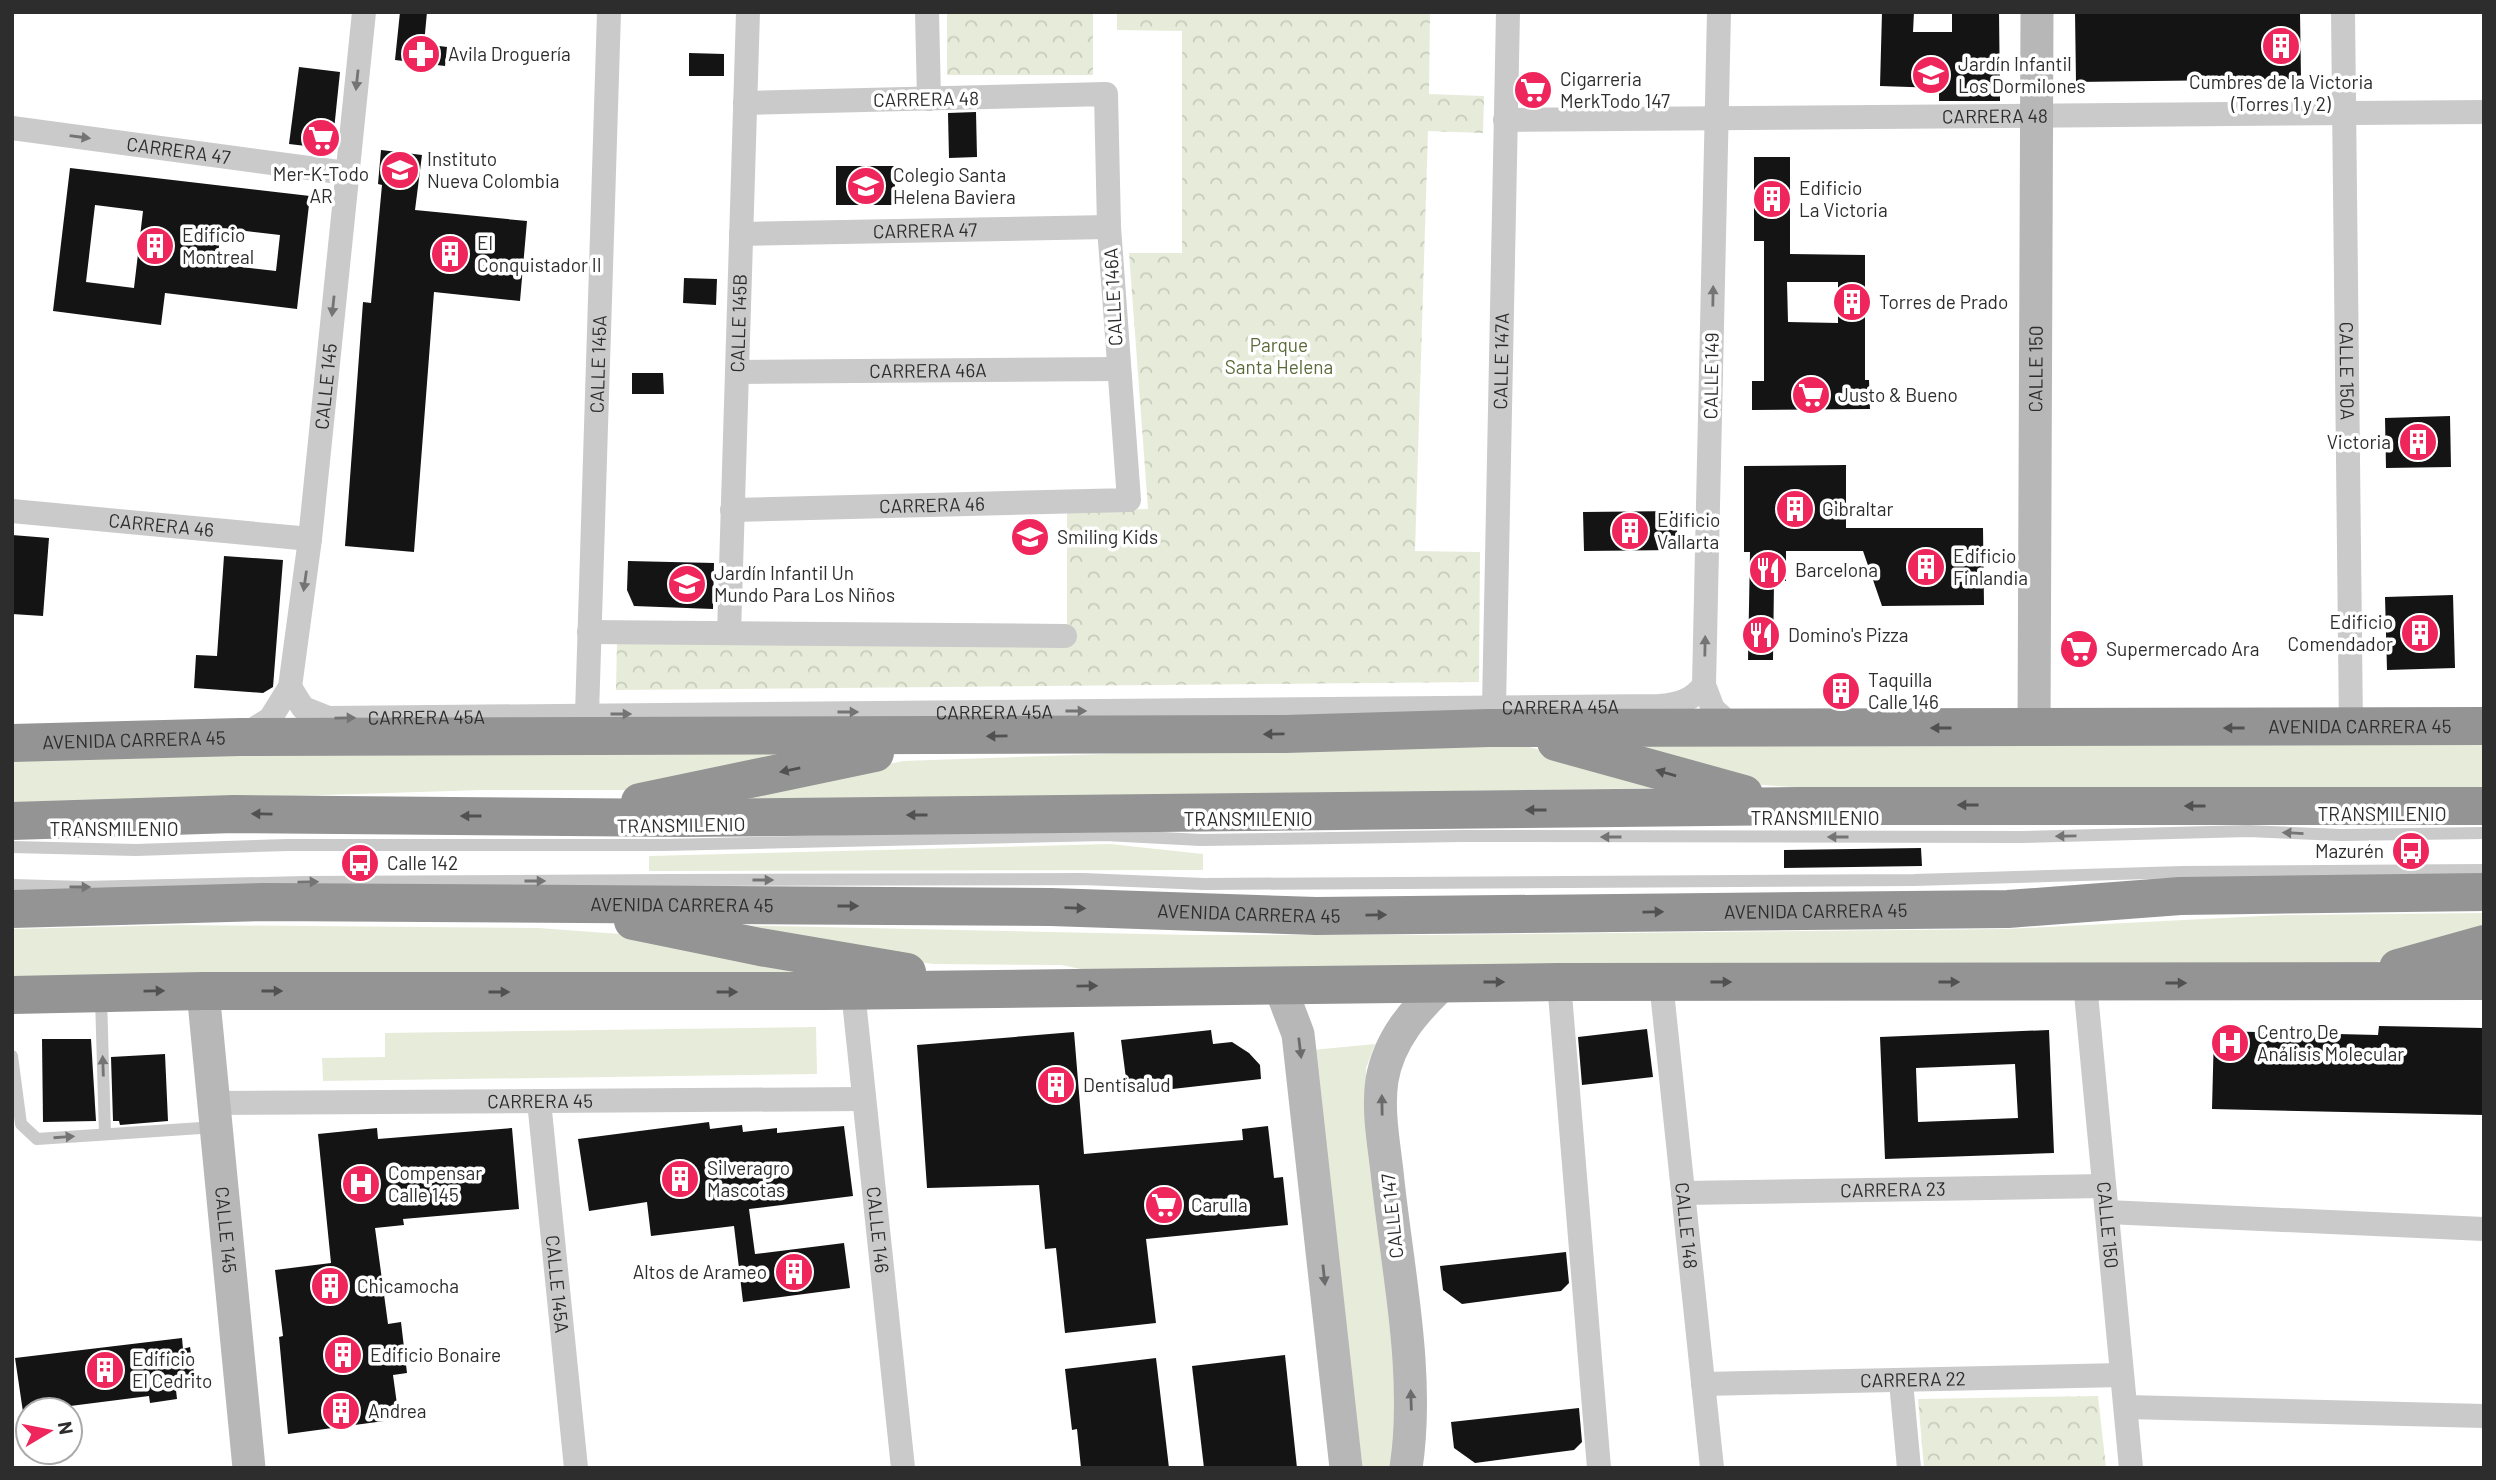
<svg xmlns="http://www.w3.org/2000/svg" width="2496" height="1480" font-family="Barlow,sans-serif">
<defs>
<pattern id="park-crowns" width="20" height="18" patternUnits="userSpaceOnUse" patternTransform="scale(1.75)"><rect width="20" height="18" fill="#e7ecda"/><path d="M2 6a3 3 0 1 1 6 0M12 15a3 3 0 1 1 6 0" fill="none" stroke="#c6cbbb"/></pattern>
</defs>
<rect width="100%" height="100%" fill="#fff"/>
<g fill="#e7ecda">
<polygon points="2484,738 2484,791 1853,792 1751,784 1585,740"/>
<polygon points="1504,740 1680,788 711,801 903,761"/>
<polygon points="840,750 634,790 482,790 12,805 12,754"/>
<polygon points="1110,844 1203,854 1203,870 649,871 649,856"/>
<polygon points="2484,913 2484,933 2369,964 1115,976 1061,965 934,964 834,952 730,925 1193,935 1431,935 2005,929 2282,915"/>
<polygon points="180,925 539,928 661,937 813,972 12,984 12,929"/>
<polygon points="816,1027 817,1074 323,1081 322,1058 385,1057 385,1033"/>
<polygon points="1375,1044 1366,1068 1367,1115 1396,1387 1391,1468 1360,1468 1312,1050"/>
</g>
<g fill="url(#park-crowns)">
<rect x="947" y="12" width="146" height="63"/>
<polygon points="1117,12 1430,12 1429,94 1484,96 1483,133 1428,131 1415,551 1480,552 1479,682 616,690 617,643 1067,647 1067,510 1148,509 1129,253 1182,253 1182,31 1117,30"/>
<polygon points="2098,1396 2106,1468 1924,1468 1918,1399"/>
</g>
<g fill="#141414" fill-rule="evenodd">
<polygon points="400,12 427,12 424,44 447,47 445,66 395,60"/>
<polygon points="1882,12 1914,12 1913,32 1952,32 1952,12 1999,12 2000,101 1939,101 1939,88 1880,86"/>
<polygon points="2075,12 2300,12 2301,79 2076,82"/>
<polygon points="689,53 724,54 724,76 689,76"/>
<polygon points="299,67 340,72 332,149 289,144"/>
<polygon points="976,112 977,157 949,158 948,113"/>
<polygon points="381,150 422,155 415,210 527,221 520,301 434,292 414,552 345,546 363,302 371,303 382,185 378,184"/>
<path d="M1754,157H1790V254L1865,255V380H1869L1870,409L1752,410V381H1764V241H1754ZM1787,282H1838V323L1788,322Z"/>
<rect x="836" y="166" width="59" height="39"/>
<path d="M70,168L310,196L297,309L165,293L161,325L53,311ZM95,205L143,211L134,288L86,282ZM221,228L280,235L276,271L217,264Z"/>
<polygon points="684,278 717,279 716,305 683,303"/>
<polygon points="632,373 663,373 664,394 632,394"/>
<polygon points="2450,416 2451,467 2386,468 2385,418"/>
<polygon points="1846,465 1846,528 1983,528 1984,605 1882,606 1863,551 1786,551 1786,581 1774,581 1773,660 1748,660 1750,552 1744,552 1744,466"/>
<polygon points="1677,511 1677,550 1584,551 1583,512"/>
<polygon points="12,535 49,538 43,616 12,614"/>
<polygon points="224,556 283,560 273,687 263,693 194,688 196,655 217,656"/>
<polygon points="628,561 714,563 713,609 634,606 627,590"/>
<polygon points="2453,595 2455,668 2387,670 2385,597"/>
<polygon points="1921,848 1922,866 1784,868 1784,850"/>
<polygon points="2379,1026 2484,1028 2484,1115 2212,1109 2214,1031 2378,1035"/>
<polygon points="1647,1029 1653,1077 1582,1085 1578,1037"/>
<polygon points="1211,1030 1213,1044 1232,1042 1249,1053 1260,1065 1261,1079 1128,1094 1121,1040"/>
<path d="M2049,1030L2054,1153L1885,1159L1880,1037ZM2015,1064L2018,1118L1918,1122L1916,1068Z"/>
<polygon points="1074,1032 1084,1154 1243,1140 1242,1129 1268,1126 1274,1178 1283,1177 1288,1225 1146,1239 1156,1323 1065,1333 1056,1248 1045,1249 1039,1185 927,1188 917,1045"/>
<polygon points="42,1039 91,1039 96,1121 43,1122"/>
<polygon points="165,1054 168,1121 120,1125 119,1121 113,1121 111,1057"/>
<polygon points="709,1122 710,1129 742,1125 743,1132 777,1128 777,1133 844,1126 853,1196 749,1209 755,1254 844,1243 850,1288 743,1302 734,1226 651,1236 647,1202 589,1211 578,1139"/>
<polygon points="377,1128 378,1139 512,1128 519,1209 403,1219 404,1225 375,1228 388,1324 401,1322 407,1373 393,1375 399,1419 288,1434 279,1337 283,1336 275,1270 331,1263 318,1134"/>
<polygon points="1566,1252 1569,1283 1561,1291 1462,1304 1443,1290 1440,1266"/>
<polygon points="182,1338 183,1349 190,1347 195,1379 182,1380 183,1389 176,1390 177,1399 150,1403 149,1396 23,1412 15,1358"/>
<polygon points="1285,1355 1297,1468 1204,1468 1192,1366"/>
<polygon points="1156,1358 1169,1468 1081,1468 1077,1429 1072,1430 1065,1369"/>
<polygon points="1579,1408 1582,1442 1574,1450 1475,1463 1454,1448 1451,1422"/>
</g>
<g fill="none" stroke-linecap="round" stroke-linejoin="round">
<g stroke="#cacaca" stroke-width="12">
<polyline points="12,847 136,850 288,845 663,845 1105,835 1201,840 1462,836 2021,837 2248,831 2341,835 2484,833"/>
<polyline points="12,885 83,887 304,882 671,880 1083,879 1204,884 1914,880 2182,872 2484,870"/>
<polyline points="101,998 105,1134"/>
<polyline points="12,1056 21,1124 37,1139 216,1127"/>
</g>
<g stroke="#cacaca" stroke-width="24">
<polyline points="927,12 929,99"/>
<polyline points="1719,12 1704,685 1713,709 1734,728"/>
<path id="s1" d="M2343,12L2351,728"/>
<path id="s2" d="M1505,120L2484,112"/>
<path id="s3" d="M12,128L346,173"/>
<path id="s4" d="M741,234L1109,227"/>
<path id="s5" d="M737,372L1117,369"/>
<path id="s6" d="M732,510L1129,500L1109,227L1106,94L745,103"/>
<path id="s7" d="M12,511L310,539"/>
<polyline points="589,632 1065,636"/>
<path id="s8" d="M729,633L748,12"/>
<path id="s9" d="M290,687L303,708L328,718L1659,706C1678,705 1693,700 1704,685"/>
<path id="s10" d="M1494,707L1508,12"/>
<path id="s11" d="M587,714L609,12"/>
<path id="s12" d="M244,735L270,719L290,687L310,539L364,12"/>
<polyline points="1559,982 1599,1468"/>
<path id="s13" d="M1661,982L1712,1468"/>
<path id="s14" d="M2085,983L2131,1468"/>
<path id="s15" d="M853,991L903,1468"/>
<path id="s16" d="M539,1101L576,1468"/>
<path id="s17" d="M214,1103L864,1099"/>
<path id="s18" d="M1683,1193L2104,1186"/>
<polyline points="2107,1212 2484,1229"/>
<polyline points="1901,1382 1909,1468"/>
<path id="s19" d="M1703,1384L2122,1375"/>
<polyline points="2126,1407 2484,1416"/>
</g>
<g stroke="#b7b7b7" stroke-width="33">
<path id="s20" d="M2034,728L2037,12"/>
<polyline points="1279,984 1298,1034 1346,1468"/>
<path id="s21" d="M203,991L249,1468"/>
<path d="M1406,1468C1420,1376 1398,1273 1388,1181C1385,1149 1377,1113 1382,1080C1389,1039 1415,1010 1444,983"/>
</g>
<g stroke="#949494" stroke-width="38">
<polyline points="1556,742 1744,794"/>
<path id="s22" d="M12,743L240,737L1285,734L1489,728L2484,726"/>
<polyline points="640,802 875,753"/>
<polyline points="12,821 234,814 684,818 1800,806 2484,806"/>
<path id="s23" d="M12,909L264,902L1051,907L1316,916L2008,909L2180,896L2484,892"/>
<polyline points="633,921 760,947 907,972"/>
<polyline points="2398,968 2484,944"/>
<polyline points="12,995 203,991 825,991 1559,982 2484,981"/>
</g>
</g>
<defs><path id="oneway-solid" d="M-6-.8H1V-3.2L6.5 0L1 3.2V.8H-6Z" transform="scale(1.75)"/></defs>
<g fill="#747474">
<use href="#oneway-solid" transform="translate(357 80) rotate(96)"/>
<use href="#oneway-solid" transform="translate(80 137) rotate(8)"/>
<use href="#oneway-solid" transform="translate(1713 296) rotate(-89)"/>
<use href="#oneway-solid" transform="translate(333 306) rotate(96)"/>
<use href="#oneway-solid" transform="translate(305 581) rotate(98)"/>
<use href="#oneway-solid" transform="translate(1705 646) rotate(-89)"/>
<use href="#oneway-solid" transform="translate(1076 711)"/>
<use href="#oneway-solid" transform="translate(848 712)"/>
<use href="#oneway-solid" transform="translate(621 714)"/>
<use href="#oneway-solid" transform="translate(345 718) rotate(-1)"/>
<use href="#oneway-solid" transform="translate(2293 833) rotate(-177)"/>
<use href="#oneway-solid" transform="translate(2066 836) rotate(179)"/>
<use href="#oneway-solid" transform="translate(1611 837) rotate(-180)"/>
<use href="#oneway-solid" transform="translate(1838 837) rotate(180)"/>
<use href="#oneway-solid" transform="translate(763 880)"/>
<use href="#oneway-solid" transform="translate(535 881)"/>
<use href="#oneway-solid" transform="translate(308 882) rotate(-1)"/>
<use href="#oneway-solid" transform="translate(80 887)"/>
<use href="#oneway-solid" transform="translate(103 1066) rotate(-92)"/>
<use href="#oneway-solid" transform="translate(64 1137) rotate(-4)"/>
</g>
<g fill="#515151">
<use href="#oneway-solid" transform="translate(1941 728) rotate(180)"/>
<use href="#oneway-solid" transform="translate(2234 728) rotate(180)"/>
<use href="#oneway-solid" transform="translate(1274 734) rotate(179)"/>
<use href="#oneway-solid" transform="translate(997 736) rotate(179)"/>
<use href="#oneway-solid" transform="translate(790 770) rotate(168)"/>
<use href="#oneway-solid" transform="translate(1666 773) rotate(-164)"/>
<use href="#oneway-solid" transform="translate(1968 805) rotate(180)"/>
<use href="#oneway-solid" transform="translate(2195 806) rotate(-180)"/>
<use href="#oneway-solid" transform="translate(1536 810) rotate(180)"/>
<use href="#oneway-solid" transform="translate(262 814) rotate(-179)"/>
<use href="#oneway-solid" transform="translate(917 815) rotate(180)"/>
<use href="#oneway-solid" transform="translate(471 816) rotate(-180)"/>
<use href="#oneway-solid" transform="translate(848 906)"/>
<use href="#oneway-solid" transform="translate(1075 908) rotate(2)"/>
<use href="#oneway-solid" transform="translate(1653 912) rotate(-1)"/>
<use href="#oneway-solid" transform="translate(1376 915) rotate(-1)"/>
<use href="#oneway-solid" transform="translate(1494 982)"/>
<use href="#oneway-solid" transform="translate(1721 982)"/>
<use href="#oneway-solid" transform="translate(1949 982)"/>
<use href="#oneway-solid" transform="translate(2176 983)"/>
<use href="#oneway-solid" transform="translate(1087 986) rotate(-1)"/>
<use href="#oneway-solid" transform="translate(154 991) rotate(-1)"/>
<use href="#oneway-solid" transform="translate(272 991)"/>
<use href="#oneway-solid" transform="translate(499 992)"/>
<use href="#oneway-solid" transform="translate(727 992)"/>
</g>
<g fill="#6b6b6b">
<use href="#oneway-solid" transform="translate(1300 1048) rotate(83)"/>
<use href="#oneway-solid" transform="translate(1382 1105) rotate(-91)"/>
<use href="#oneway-solid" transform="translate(1324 1275) rotate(84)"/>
<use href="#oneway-solid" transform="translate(1411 1400) rotate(-92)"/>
</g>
<defs>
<symbol id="building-disc" viewBox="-11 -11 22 22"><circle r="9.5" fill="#ee265b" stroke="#fff"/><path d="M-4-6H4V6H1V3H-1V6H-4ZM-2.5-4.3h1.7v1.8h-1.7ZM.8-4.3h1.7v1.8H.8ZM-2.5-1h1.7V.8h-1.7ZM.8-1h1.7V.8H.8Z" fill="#fff"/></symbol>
<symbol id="pharmacy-disc" viewBox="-11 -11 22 22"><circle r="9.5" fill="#ee265b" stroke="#fff"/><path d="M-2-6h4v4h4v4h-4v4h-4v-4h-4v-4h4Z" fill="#fff"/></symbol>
<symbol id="school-disc" viewBox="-11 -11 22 22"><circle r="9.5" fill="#ee265b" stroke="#fff"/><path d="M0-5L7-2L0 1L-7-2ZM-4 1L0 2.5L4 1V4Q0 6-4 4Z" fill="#fff"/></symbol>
<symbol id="supermarket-disc" viewBox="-11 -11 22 22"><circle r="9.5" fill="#ee265b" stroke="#fff"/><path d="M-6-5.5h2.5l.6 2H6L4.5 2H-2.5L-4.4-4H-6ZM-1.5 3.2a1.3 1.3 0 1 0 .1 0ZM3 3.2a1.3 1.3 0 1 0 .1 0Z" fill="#fff"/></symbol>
<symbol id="restaurant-disc" viewBox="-11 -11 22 22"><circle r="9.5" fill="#ee265b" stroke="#fff"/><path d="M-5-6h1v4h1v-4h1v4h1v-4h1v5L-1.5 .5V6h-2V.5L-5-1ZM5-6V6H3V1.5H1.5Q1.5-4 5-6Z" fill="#fff"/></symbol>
<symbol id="bus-disc" viewBox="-11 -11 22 22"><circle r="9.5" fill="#ee265b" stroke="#fff"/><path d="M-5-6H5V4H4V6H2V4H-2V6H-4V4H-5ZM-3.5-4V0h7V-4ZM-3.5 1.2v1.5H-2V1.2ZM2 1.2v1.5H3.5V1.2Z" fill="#fff"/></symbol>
<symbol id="hospital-disc" viewBox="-11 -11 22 22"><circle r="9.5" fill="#ee265b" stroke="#fff"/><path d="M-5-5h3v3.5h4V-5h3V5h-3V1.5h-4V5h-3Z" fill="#fff"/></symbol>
</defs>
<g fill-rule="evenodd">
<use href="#building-disc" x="2259" y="24" width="44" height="44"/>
<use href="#pharmacy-disc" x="399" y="32" width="44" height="44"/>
<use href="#school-disc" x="1909" y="53" width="44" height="44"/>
<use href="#supermarket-disc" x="1511" y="68" width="44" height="44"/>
<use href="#supermarket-disc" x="299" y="116" width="44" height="44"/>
<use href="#school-disc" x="378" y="148" width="44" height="44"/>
<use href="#school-disc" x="844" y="164" width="44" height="44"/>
<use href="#building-disc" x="1750" y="177" width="44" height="44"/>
<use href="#building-disc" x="133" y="224" width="44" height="44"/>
<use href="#building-disc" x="428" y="232" width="44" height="44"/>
<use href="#building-disc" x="1830" y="280" width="44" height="44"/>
<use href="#supermarket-disc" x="1789" y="373" width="44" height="44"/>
<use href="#building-disc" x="2396" y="420" width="44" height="44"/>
<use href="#building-disc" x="1773" y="487" width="44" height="44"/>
<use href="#building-disc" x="1608" y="509" width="44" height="44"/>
<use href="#school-disc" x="1008" y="515" width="44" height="44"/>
<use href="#building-disc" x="1904" y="545" width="44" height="44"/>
<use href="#restaurant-disc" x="1746" y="548" width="44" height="44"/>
<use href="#school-disc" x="665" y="562" width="44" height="44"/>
<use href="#building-disc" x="2398" y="611" width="44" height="44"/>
<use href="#restaurant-disc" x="1739" y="613" width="44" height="44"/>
<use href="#supermarket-disc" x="2057" y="627" width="44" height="44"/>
<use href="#building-disc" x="1819" y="669" width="44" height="44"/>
<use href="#bus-disc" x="2389" y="829" width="44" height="44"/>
<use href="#bus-disc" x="338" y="841" width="44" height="44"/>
<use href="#hospital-disc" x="2208" y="1021" width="44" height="44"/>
<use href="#building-disc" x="1034" y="1063" width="44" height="44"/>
<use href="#building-disc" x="658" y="1157" width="44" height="44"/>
<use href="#hospital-disc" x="339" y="1162" width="44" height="44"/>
<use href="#supermarket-disc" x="1142" y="1183" width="44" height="44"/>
<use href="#building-disc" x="772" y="1250" width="44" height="44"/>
<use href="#building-disc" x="308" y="1264" width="44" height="44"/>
<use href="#building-disc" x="321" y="1333" width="44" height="44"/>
<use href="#building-disc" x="83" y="1348" width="44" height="44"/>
<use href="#building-disc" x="319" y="1389" width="44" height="44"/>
</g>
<g text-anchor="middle" stroke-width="7" stroke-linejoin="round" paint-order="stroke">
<g font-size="19" fill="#2d2d2d" stroke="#fff" text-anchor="start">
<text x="448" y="61">Avila Droguería</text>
<text x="1958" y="71">Jardín Infantil<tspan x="1958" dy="22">Los Dormilones</tspan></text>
<text x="1560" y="86">Cigarreria<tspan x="1560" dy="22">MerkTodo 147</tspan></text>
<text x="2281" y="89" text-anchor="middle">Cumbres de la Victoria<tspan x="2281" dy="22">(Torres 1 y 2)</tspan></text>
<text x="427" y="166">Instituto<tspan x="427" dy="22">Nueva Colombia</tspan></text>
<text x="321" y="181" text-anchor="middle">Mer-K-Todo<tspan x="321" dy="22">AR</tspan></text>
<text x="893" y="182">Colegio Santa<tspan x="893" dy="22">Helena Baviera</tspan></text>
<text x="1799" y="195">Edificio<tspan x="1799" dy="22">La Victoria</tspan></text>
<text x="182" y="242">Edificio<tspan x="182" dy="22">Montreal</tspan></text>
<text x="477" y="250">El<tspan x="477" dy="22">Conquistador II</tspan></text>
<text x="1879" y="309">Torres de Prado</text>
<text x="1838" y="402">Justo &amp; Bueno</text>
<text x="2391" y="449" text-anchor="end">Victoria</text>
<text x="1822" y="516">Gibraltar</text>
<text x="1657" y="527">Edificio<tspan x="1657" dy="22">Vallarta</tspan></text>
<text x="1057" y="544">Smiling Kids</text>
<text x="1953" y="563">Edificio<tspan x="1953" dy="22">Finlandia</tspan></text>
<text x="1795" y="577">Barcelona</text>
<text x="714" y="580">Jardín Infantil Un<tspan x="714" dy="22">Mundo Para Los Niños</tspan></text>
<text x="2393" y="629" text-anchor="end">Edificio<tspan x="2393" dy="22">Comendador</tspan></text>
<text x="1788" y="642">Domino's Pizza</text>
<text x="2106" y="656">Supermercado Ara</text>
<text x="1868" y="687">Taquilla<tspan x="1868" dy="22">Calle 146</tspan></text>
<text x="2384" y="858" text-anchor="end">Mazurén</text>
<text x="387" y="870">Calle 142</text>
<text x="2257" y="1039">Centro De<tspan x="2257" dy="22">Análisis Molecular</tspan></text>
<text x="1083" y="1092">Dentisalud</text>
<text x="707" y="1175">Silveragro<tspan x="707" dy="22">Mascotas</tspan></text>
<text x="388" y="1180">Compensar<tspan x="388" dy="22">Calle 145</tspan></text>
<text x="1191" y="1212">Carulla</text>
<text x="767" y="1279" text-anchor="end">Altos de Arameo</text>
<text x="357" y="1293">Chicamocha</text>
<text x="370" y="1362">Edificio Bonaire</text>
<text x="132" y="1366">Edificio<tspan x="132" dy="22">El Cedrito</tspan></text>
<text x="368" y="1418">Andrea</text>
</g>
<g font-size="19" fill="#2d2d2d" stroke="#fff">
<text transform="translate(926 99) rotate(-1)" y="7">CARRERA 48</text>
<text dy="7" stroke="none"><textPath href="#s2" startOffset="490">CARRERA 48</textPath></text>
<text dy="7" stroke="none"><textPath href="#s3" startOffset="168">CARRERA 47</textPath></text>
<text dy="7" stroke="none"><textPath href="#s4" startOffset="184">CARRERA 47</textPath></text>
<text transform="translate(1113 297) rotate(-93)" y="7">CALLE 146A</text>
<text dy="7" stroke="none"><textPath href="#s8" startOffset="310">CALLE 145B</textPath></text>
<text dy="7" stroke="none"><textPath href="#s10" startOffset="346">CALLE 147A</textPath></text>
<text dy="7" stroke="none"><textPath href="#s11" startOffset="350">CALLE 145A</textPath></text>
<text dy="7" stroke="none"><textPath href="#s20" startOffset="359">CALLE 150</textPath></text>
<text dy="7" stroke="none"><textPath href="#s1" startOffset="359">CALLE 150A</textPath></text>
<text dy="7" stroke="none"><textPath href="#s5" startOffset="191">CARRERA 46A</textPath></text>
<text transform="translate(1711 376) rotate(-89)" y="7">CALLE 149</text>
<text dy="7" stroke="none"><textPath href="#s12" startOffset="371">CALLE 145</textPath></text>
<text dy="7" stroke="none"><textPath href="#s6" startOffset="200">CARRERA 46</textPath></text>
<text dy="7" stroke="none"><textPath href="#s7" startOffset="150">CARRERA 46</textPath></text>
<text dy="7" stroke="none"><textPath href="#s9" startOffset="1284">CARRERA 45A</textPath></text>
<text dy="7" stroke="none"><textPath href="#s9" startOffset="718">CARRERA 45A</textPath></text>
<text dy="7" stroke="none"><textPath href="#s9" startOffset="150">CARRERA 45A</textPath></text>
<text dy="7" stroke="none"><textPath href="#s22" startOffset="2348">AVENIDA CARRERA 45</textPath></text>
<text dy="7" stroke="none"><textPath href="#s22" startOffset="122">AVENIDA CARRERA 45</textPath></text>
<text x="2382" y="821">TRANSMILENIO</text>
<text x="1815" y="825">TRANSMILENIO</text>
<text x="1248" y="826">TRANSMILENIO</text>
<text transform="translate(681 825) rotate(-1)" y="7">TRANSMILENIO</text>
<text x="114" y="836">TRANSMILENIO</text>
<text dy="7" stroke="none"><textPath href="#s23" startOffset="670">AVENIDA CARRERA 45</textPath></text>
<text dy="7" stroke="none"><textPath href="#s23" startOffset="1804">AVENIDA CARRERA 45</textPath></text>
<text dy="7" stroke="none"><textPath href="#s23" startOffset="1237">AVENIDA CARRERA 45</textPath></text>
<text dy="7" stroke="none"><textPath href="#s17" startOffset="326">CARRERA 45</textPath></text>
<text dy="7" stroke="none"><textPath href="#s18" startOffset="210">CARRERA 23</textPath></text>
<text transform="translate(1392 1216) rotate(-96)" y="7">CALLE 147</text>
<text dy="7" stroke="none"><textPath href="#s13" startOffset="245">CALLE 148</textPath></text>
<text dy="7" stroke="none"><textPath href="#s14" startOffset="243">CALLE 150</textPath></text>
<text dy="7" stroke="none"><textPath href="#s21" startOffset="240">CALLE 145</textPath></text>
<text dy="7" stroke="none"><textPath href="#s15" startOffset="240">CALLE 146</textPath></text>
<text dy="7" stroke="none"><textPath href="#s16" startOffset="184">CALLE 145A</textPath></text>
<text dy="7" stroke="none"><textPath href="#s19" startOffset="210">CARRERA 22</textPath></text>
</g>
<g font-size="19" fill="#5a6b39" stroke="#fff">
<text x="1279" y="352">Parque<tspan x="1279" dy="22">Santa Helena</tspan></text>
</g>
</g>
<rect width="2496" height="1480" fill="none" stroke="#2d2d2d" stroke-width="28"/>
<g transform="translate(49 1431) rotate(80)"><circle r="33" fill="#ffffff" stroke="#ababab" stroke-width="2"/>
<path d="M0-5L12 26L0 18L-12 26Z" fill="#ee265b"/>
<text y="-10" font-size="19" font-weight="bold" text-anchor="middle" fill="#2d2d2d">N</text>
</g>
</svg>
